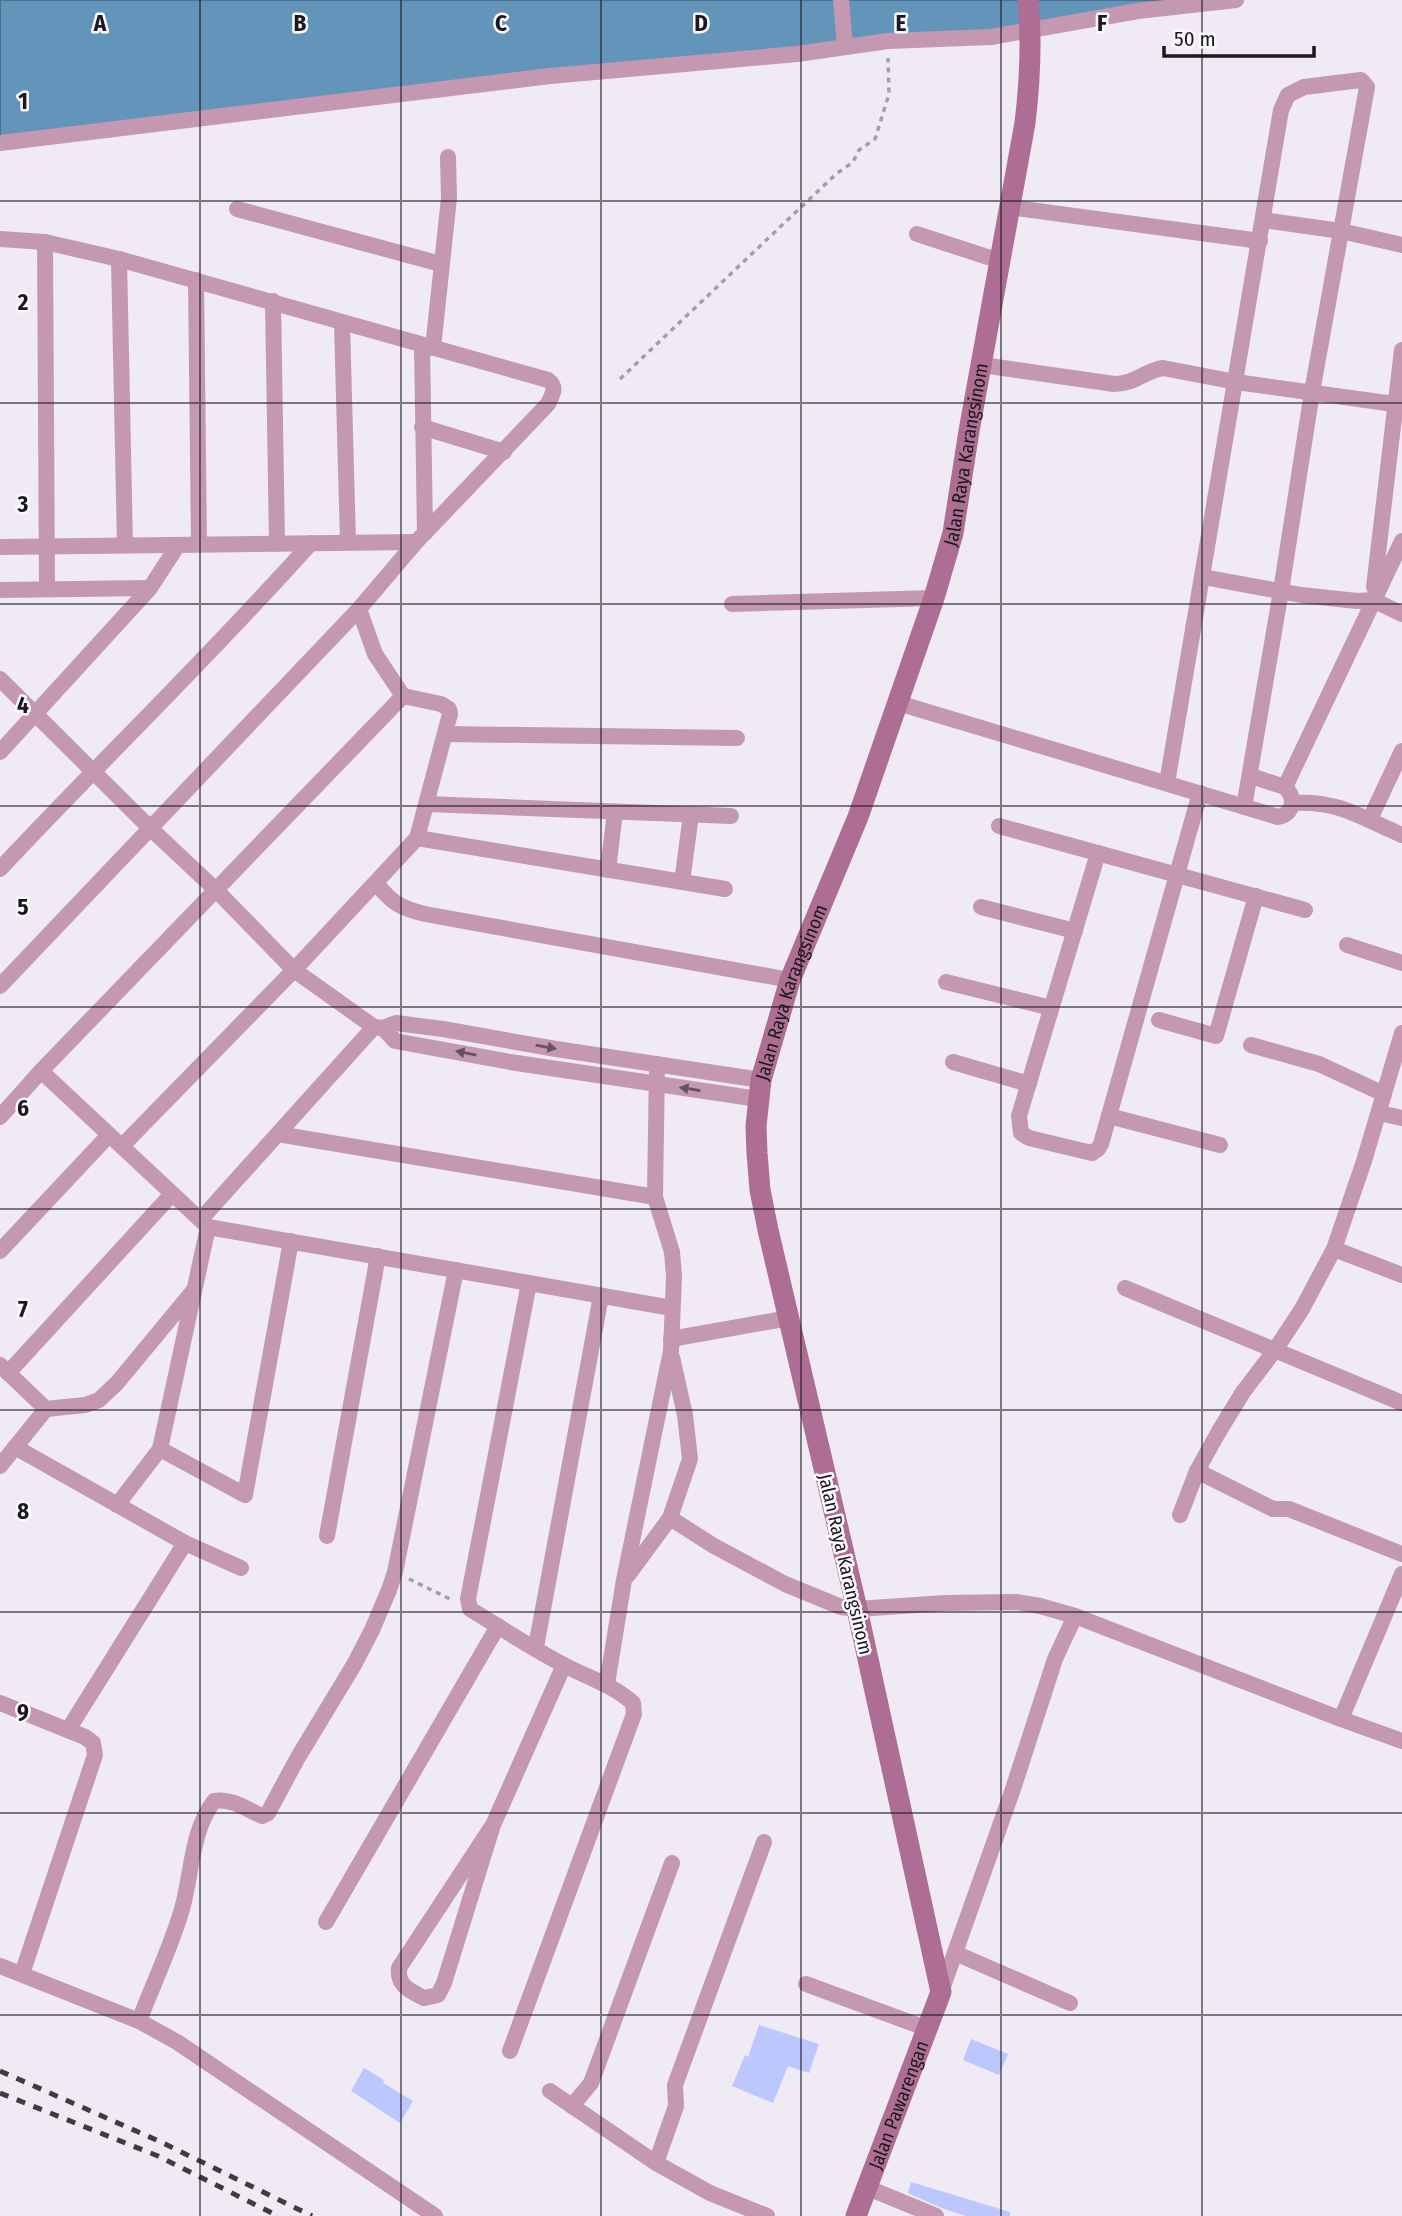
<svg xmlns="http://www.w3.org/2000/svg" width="1402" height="2216" font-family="'Fira Sans Condensed',sans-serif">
<rect width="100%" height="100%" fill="#efeaf3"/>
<polygon fill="#6395bb" stroke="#4d708b" stroke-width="2" points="0,0 1236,0 920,39 0,143"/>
<g fill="#bcc7fe">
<polygon points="759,2025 819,2044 809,2073 788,2066 773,2103 732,2086 745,2055 748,2057"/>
<polygon points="971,2039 1008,2054 999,2075 963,2060"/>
<polygon points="364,2068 384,2080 383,2083 413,2101 400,2123 351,2091"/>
<polygon points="911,2182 1010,2212 1010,2216 966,2216 944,2209 908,2193"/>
</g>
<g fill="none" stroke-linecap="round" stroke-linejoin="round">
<g stroke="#a39fa6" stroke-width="3.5" stroke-dasharray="5 5" stroke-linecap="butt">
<polyline points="620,379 798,210 836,174 853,162 859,150 875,139 889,94 888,58"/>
<polyline points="409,1579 450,1599"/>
</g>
<g stroke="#c498b0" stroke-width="16">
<polyline points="841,0 845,46"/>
<polyline points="0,143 550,76 797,54 888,41 991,37 1138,11 1236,0"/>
<polyline points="1009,207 1260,241"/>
<polyline points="237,209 441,264"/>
<polyline points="1263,220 1341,231 1402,245"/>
<polyline points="917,234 1000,261"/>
<path d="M0,239L45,242L119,259L548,380C558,387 552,395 548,404L416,542L359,609L0,986"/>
<polyline points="45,242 47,589"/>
<polyline points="119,259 125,545"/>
<polyline points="196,280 199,544"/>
<polyline points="273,301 277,544"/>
<polyline points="342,323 348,542"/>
<polyline points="422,345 425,533"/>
<polyline points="433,348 449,198 448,157"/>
<path d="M982,365L1114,384C1135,384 1144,371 1163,368L1236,382L1394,404"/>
<polyline points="422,427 504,452"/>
<polyline points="0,547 416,542"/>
<polyline points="1203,577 1301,595 1357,601 1373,600 1402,614"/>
<polyline points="1374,587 1402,350"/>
<polyline points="0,590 150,588"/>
<polyline points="732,604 934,598"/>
<polyline points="0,679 151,829 216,890 294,970 374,1027 383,1028 395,1041 510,1062 758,1099"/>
<path d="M898,703L1278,817C1294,814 1296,798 1285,787L1402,541"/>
<polyline points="445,734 737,738"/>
<polyline points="0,752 150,588 178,545"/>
<polyline points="1251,776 1285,787"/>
<polyline points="1167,783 1281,110 1288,95 1304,87 1361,80 1367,87 1312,392 1281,591 1244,807"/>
<path d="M1293,803C1339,800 1361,818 1402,835"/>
<polyline points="427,804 731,816"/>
<polyline points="1370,819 1402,751"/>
<polyline points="999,826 1305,910"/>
<polyline points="417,838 725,889"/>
<polyline points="1098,853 1019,1116 1021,1133 1029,1138 1092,1153 1098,1149 1101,1144 1200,793"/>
<path d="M0,869C103,759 211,655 311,543"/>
<polyline points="608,870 615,812"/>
<polyline points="682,882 691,815"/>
<path d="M376,883C392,903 400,908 425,914L790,980"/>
<polyline points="981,907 1075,931"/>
<polyline points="1347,945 1402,963"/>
<polyline points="946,982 1051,1008"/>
<polyline points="1159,1020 1216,1036 1256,896"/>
<polyline points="383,1028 396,1023 443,1029 556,1049 761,1080"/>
<polyline points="1251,1045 1319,1064 1384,1094"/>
<polyline points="953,1062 1029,1084"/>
<polyline points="41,1071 208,1227 672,1308"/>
<polyline points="1379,1113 1402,1118"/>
<polyline points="1109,1116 1220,1145"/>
<polyline points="0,1117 41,1071 403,696"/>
<polyline points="278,1134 655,1197"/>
<polyline points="122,1146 294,970 417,838 450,714 449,709 441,704 403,696 375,654 359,609"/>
<polyline points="201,1219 374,1027"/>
<polyline points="1334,1249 1402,1275"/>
<polyline points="0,1251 109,1135"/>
<polyline points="1125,1288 1402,1403"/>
<polyline points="671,1339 789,1318"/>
<polyline points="0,1365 46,1409 85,1405 99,1400 117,1383 194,1290"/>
<polyline points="8,1373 172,1194"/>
<polyline points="15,1447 185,1543 241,1568"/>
<polyline points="160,1449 245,1495 291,1241"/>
<polyline points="0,1466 46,1409"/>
<polyline points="1197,1471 1273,1509 1289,1509 1402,1554"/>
<polyline points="117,1505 160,1449 208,1227"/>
<polyline points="1180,1515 1197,1471 1218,1433 1243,1392 1275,1350 1302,1309 1334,1249 1364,1161 1402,1033"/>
<polyline points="670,1518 714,1546 785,1584 841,1607 857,1609 945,1603 1016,1602 1040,1606 1075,1616"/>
<polyline points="327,1536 378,1256"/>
<polyline points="628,1575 670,1518 690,1459 685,1415 672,1357"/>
<polyline points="536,1647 601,1296"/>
<polyline points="607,1684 624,1580 671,1351 674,1276 672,1252 655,1197 657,1064"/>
<polyline points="0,1703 85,1737 93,1743 95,1755 22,1974"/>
<polyline points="1341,1719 1402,1574"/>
<polyline points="68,1730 185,1543"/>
<path d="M493,1825L399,1968C397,1986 410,1991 424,1998L438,1995L444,1983L493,1825L564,1665"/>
<polyline points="326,1922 498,1626"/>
<polyline points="955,1953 1070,2003"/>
<polyline points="0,1966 139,2021 177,2042 435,2216"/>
<polyline points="806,1984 928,2029"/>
<polyline points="941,1992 1013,1789 1055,1659 1075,1616 1341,1719 1402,1741"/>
<path d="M139,2021C153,1984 171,1947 182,1909C192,1874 191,1831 214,1801C232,1798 246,1809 262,1816L268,1813L297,1759L355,1663L372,1630L389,1590L395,1572L456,1270"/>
<path d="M510,2051L634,1714L633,1703C613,1685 589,1678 566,1666C533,1649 501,1628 470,1609L468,1599L529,1283"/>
<polyline points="550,2091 656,2163 710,2193 767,2216"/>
<polyline points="572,2106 591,2083 672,1863"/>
<polyline points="656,2163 676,2106 675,2085 764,1842"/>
<polyline points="868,2188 936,2216"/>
</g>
<path stroke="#ae6e93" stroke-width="21" id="s1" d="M856,2216L941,1992L857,1609L768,1230L760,1190L757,1153L756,1126L761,1080L790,980L858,817L934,598L953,533L969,431L1025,123C1030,81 1032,41 1028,0"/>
<g stroke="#3f3c40" stroke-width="5" stroke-dasharray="9 9" stroke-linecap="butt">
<polyline points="0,2071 161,2142 312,2216"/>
<polyline points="0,2093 158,2156 278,2216"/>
</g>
</g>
<defs><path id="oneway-solid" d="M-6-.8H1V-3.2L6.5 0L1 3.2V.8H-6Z" transform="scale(1.75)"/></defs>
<g fill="#67525f">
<use href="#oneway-solid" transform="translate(546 1047) rotate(10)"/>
<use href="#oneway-solid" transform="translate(466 1053) rotate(-169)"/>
<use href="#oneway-solid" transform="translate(690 1089) rotate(-171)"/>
</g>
<path fill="none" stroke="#1b191c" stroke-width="2" stroke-opacity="0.55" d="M200,0V2216M401,0V2216M601,0V2216M801,0V2216M1001,0V2216M1202,0V2216M0,201H1402M0,403H1402M0,604H1402M0,806H1402M0,1007H1402M0,1209H1402M0,1410H1402M0,1612H1402M0,1813H1402M0,2015H1402"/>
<g text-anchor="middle" stroke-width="5" stroke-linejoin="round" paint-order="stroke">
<g font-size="19" fill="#1b191c" stroke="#fcf8ff">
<text dy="7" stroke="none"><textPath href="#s1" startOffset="1832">Jalan Raya Karangsinom</textPath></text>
<text dy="7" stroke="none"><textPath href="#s1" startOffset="1265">Jalan Raya Karangsinom</textPath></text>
<text transform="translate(846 1564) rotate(77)" y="7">Jalan Raya Karangsinom</text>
<text dy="7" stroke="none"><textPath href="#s1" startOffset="119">Jalan Pawarengan</textPath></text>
</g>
</g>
<g font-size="23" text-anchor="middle" font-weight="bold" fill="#1b191c" stroke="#fcf8ff" stroke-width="5" stroke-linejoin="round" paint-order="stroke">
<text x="100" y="31">A</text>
<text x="300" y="31">B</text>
<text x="501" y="31">C</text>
<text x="701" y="31">D</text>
<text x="901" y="31">E</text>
<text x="1102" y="31">F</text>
<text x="23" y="109">1</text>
<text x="23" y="310">2</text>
<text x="23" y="512">3</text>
<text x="23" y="713">4</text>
<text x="23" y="915">5</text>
<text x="23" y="1116">6</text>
<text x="23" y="1317">7</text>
<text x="23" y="1519">8</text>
<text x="23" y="1720">9</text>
</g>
<path d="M1164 46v10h150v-10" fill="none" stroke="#1b191c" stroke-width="3.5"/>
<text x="1174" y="46" font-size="21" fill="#1b191c" stroke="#fcf8ff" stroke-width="5" paint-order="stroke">50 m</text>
</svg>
